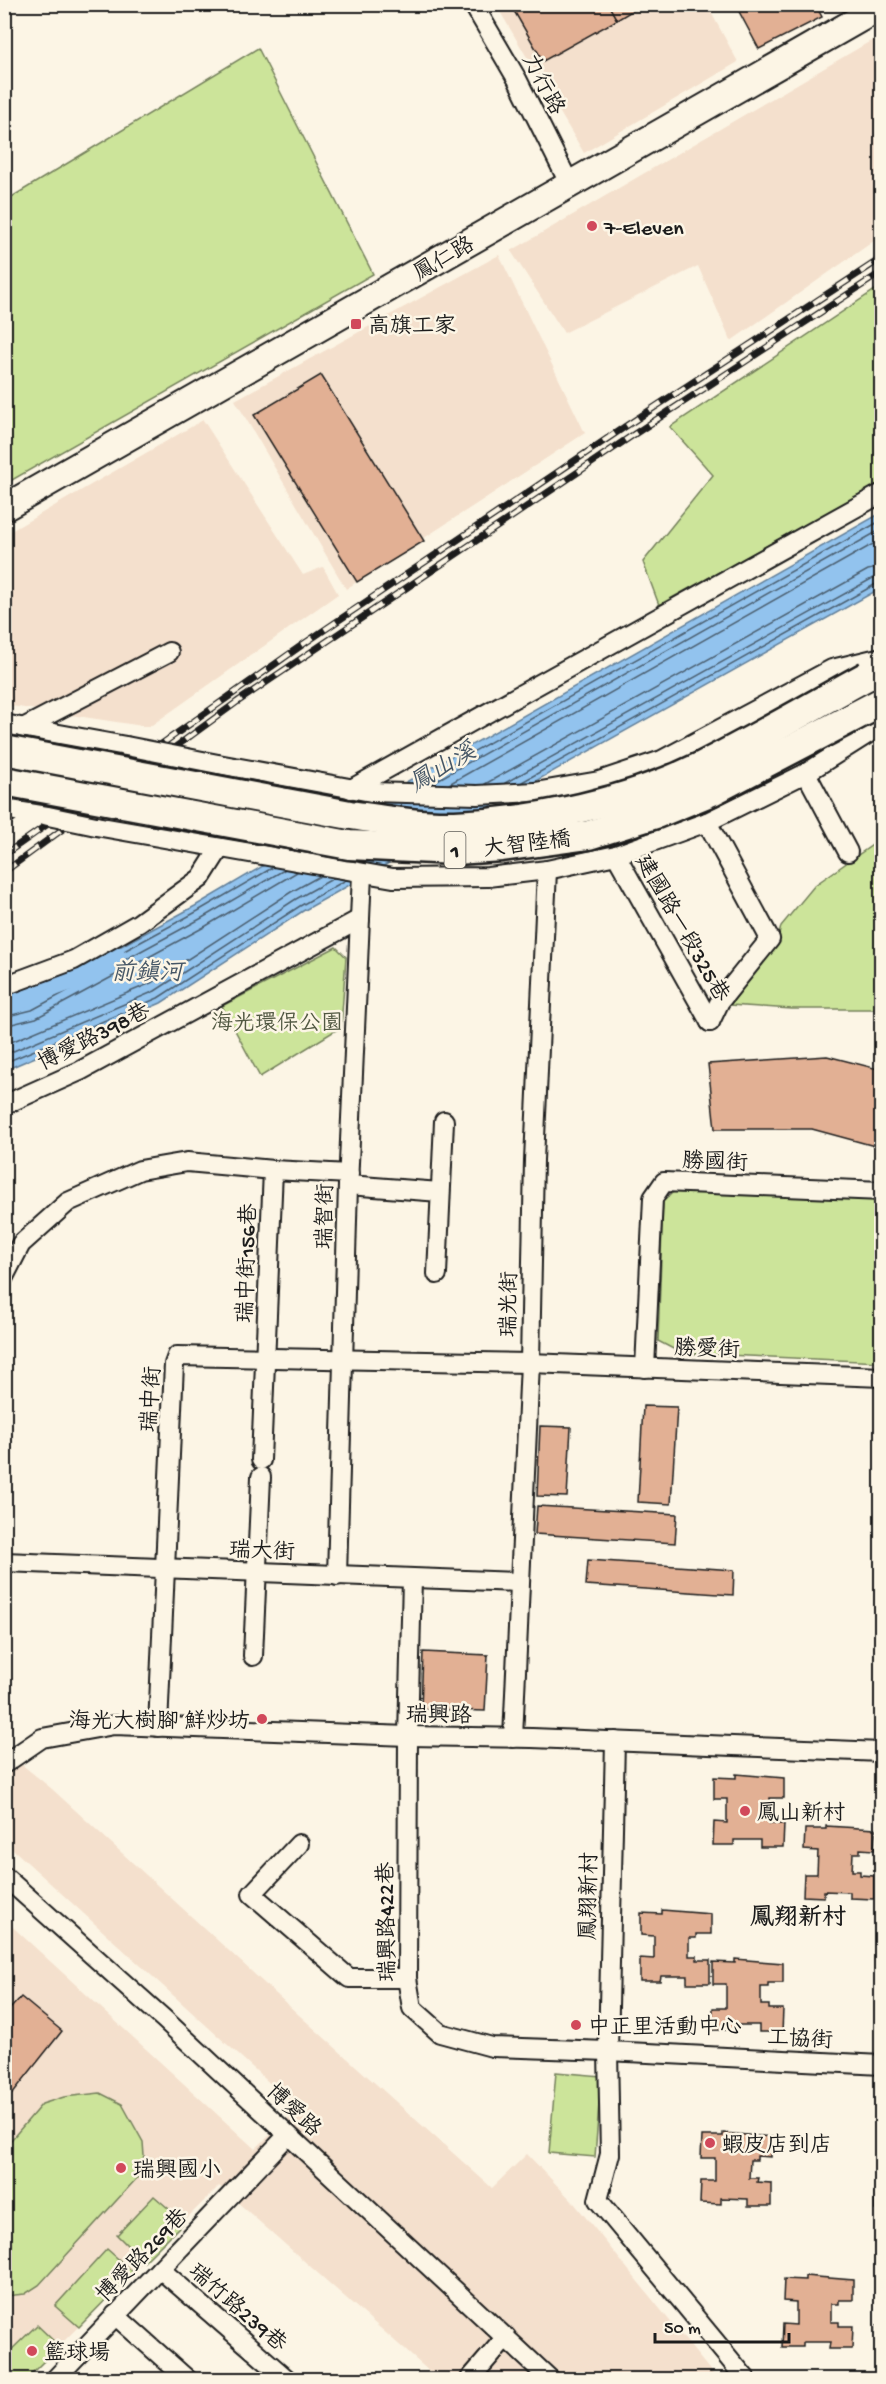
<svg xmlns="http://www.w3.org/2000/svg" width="886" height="2384" font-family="'Gochi Hand','LXGW WenKai TC',sans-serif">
<rect width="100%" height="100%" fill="#fcf5e5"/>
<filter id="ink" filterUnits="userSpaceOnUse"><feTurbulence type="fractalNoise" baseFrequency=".0167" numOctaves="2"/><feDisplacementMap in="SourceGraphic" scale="12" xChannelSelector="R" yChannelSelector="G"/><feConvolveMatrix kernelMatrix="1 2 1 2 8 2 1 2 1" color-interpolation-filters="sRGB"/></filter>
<g filter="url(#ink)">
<g fill="#f4e0cd">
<polygon points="496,5 707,5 738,62 584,153"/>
<polygon points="881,35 881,236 731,341 698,266 564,333 511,251"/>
<polygon points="499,255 585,433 346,589 235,400"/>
<polygon points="203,420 303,575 323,567 338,594 149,727 5,705 4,535"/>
<polygon points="5,1751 52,1789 299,2015 492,2188 527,2154 574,2203 717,2379 438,2379 219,2186 26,2379 5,2379 4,1919 255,2149 298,2109 5,1842"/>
</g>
<g fill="#cce49a" stroke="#74805b" stroke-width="1.5">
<polygon points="258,48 373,274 5,484 5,201"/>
<polygon points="881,286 881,483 659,605 643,562 713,475 670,427"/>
<polygon points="881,839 881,1009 792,1009 730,1005 777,944 781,926 815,885"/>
<polygon points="336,947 346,957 341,1027 260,1077 222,1006"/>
<polygon points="675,1190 881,1200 881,1362 681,1353 658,1341 663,1202"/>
<polygon points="556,2072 601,2076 595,2157 549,2153"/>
<polygon points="100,2093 122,2104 143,2142 144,2156 137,2178 39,2285 25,2294 5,2296 5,2147 42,2104 64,2097"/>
<polygon points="154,2196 184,2222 144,2262 117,2235"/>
<polygon points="107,2249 133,2272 79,2327 55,2306"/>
<polygon points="37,2325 59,2346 26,2379 5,2379 5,2356"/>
</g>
<polygon fill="#92c3ee" stroke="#63809a" stroke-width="1.5" points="881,513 881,588 303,911 161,1003 5,1070 5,1004 25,998 195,906 385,794"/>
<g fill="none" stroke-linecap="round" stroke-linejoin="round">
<g stroke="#4b5f70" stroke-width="1.5">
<polyline points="522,782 876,584 882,583"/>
<polyline points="418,783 882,520"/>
<polyline points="432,783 882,529"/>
<polyline points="505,783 873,578 882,576"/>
<polyline points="449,784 882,539"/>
<polyline points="485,784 868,570 882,567"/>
<polyline points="4,1009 28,1003 198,911 272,868"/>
<polyline points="4,1017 32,1010 202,918 284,870"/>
<polyline points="4,1026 36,1018 206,926 297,872"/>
<polyline points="4,1045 151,983 291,892 320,876"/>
<polyline points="4,1055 155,991 296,899 334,878"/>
<polyline points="4,1063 158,998 300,906 346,880"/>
</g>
<polyline stroke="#92c3ee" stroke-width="32" points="4,998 110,959"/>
</g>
<g fill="#e2b094" stroke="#1c1c1c" stroke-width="1.5">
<polygon points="510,4 608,4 617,20 543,61"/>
<polygon points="608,4 643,4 617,20"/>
<polygon points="735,4 815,4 822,17 759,49"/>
<polygon points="321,375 424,541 357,582 254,415"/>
<polygon points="827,1056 882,1070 882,1148 812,1129 715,1129 708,1064"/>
<polygon points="643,1406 677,1407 671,1504 638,1502"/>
<polygon points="540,1426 571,1427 567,1497 537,1496"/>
<polygon points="537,1506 677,1514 675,1543 535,1534"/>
<polygon points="588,1560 734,1570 733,1595 586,1585"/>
<polygon points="423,1652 488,1655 485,1711 421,1709"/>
<polygon points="736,1774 784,1778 784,1798 770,1798 770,1802 762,1802 762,1819 770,1820 770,1824 784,1824 783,1847 760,1847 760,1840 734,1840 734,1845 713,1845 714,1822 727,1823 727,1799 714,1799 714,1777 736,1778"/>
<polygon points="826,1826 875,1829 874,1850 860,1849 860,1853 853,1853 852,1871 860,1871 860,1875 874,1876 874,1899 850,1898 850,1892 824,1891 824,1897 803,1896 804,1874 817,1874 818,1851 804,1850 805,1829 826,1829"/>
<polygon points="662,1910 711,1914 711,1934 696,1934 696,1938 689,1938 689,1956 697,1956 697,1960 710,1960 710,1983 687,1983 687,1976 661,1976 660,1981 640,1981 640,1958 654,1959 654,1936 641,1935 641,1913 662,1914"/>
<polygon points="735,1959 783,1963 783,1983 768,1983 768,1987 761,1987 761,2005 769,2005 769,2009 783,2009 782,2032 759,2032 759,2025 733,2025 733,2030 712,2030 713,2008 726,2008 726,1984 713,1984 713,1962 735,1963"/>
<polygon points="21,1997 62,2031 12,2094 4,2087 4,2006 9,2010"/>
<polygon points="723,2133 772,2137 771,2157 757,2156 757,2160 750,2160 749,2178 758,2178 757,2182 771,2183 771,2206 748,2206 748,2199 721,2198 721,2204 700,2203 701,2181 715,2181 715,2158 701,2158 702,2136 723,2136"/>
<polygon points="876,2142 882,2143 882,2165 876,2165"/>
<rect x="875" y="2188" width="7" height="22"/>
<polygon points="805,2276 853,2280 853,2300 839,2300 839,2304 831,2304 831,2322 839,2322 839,2326 853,2326 852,2349 829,2349 830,2342 803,2342 803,2347 782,2347 783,2324 796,2325 796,2302 783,2301 784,2279 805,2280"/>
<polygon points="878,2281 882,2281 882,2303 877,2303"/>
<polygon points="877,2326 882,2326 882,2348 876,2348"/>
</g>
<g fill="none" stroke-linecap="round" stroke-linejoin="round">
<defs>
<g id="street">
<polyline points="473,4 517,79 570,185"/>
<polyline points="4,724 126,746"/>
<polyline points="23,728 169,652"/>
<polyline points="218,764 371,792 477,795 535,792 599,781 662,760 832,669 882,657"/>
<polyline points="806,773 848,852"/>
<polyline points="351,789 882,493"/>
<polyline points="4,809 47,816"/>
<polyline points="707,822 770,939 720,1001 710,1022"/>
<polyline points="96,826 393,878 488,877 547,870 616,855 707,822 806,773 882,725"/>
<polyline points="4,840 40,815"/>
<polyline points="616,855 710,1022"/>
<polyline points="4,986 74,960 139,923 201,878 220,848"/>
<polyline points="4,1105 80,1071 360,919"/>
<polyline points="348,1185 440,1192"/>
<polyline points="437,1274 444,1121"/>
<polyline points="4,1277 21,1244 68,1202 140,1170 187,1162 273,1170 349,1174"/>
<polyline points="645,1368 653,1198 664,1182 882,1191"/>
<polyline points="261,1460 273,1170"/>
<polyline points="4,1562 518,1582"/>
<polyline points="337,1576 348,1185 362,874"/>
<polyline points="412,1579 408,1736 407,1978 412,2008 440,2033 492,2047 608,2051 882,2065"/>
<polyline points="253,1656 261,1477"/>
<polyline points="158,1727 174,1364 177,1356 530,1363 882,1377"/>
<polyline points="513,1738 530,1363 534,1160 547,870"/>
<polyline points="615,1741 608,2051 610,2154 598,2200 747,2380"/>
<polyline points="4,1764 42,1738 114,1725 408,1736 532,1738 882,1752"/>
<polyline points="299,1844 252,1894 349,1978 407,1978"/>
<polyline points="4,1876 165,2020 551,2380"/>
<polyline points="160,2269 288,2380"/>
<polyline points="115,2315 188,2380"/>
<polyline points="54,2380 288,2135"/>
<polyline points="469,2380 506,2337"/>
</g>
<polyline id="secondary" points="4,508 882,6"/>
</defs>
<use href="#street" stroke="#1c1c1c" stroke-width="22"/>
<use href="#secondary" stroke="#1c1c1c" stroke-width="30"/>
<use href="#street" stroke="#fcf5e5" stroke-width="18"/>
<use href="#secondary" stroke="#fcf5e5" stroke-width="26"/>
<defs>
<g id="rail">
<polyline points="4,855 305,643 626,426 882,258"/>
<polyline points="4,872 237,702 636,433 882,272"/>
</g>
</defs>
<use href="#rail" stroke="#1c1c1c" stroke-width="7"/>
<use href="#rail" stroke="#fcf5e5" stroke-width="4.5" stroke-dasharray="14" stroke-linecap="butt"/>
<defs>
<g id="street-bridge">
<polyline points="126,746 218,764"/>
<polyline points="48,816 96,826"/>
</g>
<g id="primary-bridge">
<path d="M4,750L350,815C385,820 420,826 455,825C537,822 628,802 702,766C758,738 812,706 867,676"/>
<polyline points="4,781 349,845 455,850 502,847 589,835 656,814 712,791 882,702"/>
</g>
</defs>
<use href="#street-bridge" stroke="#1c1c1c" stroke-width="22" stroke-linecap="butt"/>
<use href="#primary-bridge" stroke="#1c1c1c" stroke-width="33" stroke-linecap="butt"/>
<use href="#street-bridge" stroke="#fcf5e5" stroke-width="18"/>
<use href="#primary-bridge" stroke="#fcf5e5" stroke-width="28"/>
</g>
</g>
<g fill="#d1495b" stroke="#fcf5e5" stroke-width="2">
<circle cx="592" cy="226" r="6"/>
<rect x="350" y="318" width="12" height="12" rx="3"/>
<circle cx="262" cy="1719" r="6"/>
<circle cx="745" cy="1811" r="6"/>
<circle cx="576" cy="2025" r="6"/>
<circle cx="710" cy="2143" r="6"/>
<circle cx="121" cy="2168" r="6"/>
<circle cx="32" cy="2351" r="6"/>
</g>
<g text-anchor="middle" stroke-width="5" stroke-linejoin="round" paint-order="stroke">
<rect fill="#fcf5e5" stroke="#5f5d58" stroke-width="1.5" x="444.5" y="832" width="21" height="36" rx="4.5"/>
<g font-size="21" font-weight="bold" fill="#1c1c1c">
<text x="455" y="857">1</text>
</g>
<g font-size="22" fill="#1c1c1c" stroke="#fcf5e5">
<text transform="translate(545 83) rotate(62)" y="8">力行路</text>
<text transform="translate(443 257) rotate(-30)" y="8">鳳仁路</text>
<text transform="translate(527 842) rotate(-7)" y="8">大智陸橋</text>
<text transform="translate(684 927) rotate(60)" y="8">建國路一段325巷</text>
<text transform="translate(93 1035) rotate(-27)" y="8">博愛路398巷</text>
<text transform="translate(715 1160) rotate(2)" y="8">勝國街</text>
<text transform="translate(323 1216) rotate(-89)" y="8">瑞智街</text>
<text transform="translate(245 1263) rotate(-88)" y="8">瑞中街156巷</text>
<text transform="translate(507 1304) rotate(-89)" y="8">瑞光街</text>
<text transform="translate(707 1347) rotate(2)" y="8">勝愛街</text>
<text transform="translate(149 1399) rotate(-86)" y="8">瑞中街</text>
<text transform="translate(262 1549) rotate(2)" y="8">瑞大街</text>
<text transform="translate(439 1713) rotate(1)" y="8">瑞興路</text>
<text transform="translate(587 1896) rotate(-89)" y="8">鳳翔新村</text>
<text transform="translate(385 1922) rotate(-91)" y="8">瑞興路422巷</text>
<text transform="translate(800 2037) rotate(3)" y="8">工協街</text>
<text transform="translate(295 2109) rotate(43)" y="8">博愛路</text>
<text transform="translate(141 2254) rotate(-46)" y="8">博愛路269巷</text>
<text transform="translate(239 2306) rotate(41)" y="8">瑞竹路239巷</text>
</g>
<g font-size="22" fill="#1c1c1c" stroke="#fcf5e5" text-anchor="start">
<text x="604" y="234">7-Eleven</text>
<text x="368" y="332">高旗工家</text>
<text x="250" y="1727" text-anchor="end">海光大樹腳 鮮炒坊</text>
<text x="757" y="1819">鳳山新村</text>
<text x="588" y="2033">中正里活動中心</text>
<text x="722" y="2151">蝦皮店到店</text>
<text x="133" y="2176">瑞興國小</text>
<text x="44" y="2359">籃球場</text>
</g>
<g font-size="22" fill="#515842" stroke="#fcf5e5">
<text x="277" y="1029">海光環保公園</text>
</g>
<g font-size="24" font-style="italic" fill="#455666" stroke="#fcf5e5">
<text transform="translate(442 766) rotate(-31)" y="8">鳳山溪</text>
<text x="147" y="979">前鎮河</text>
</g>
<g font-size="24" font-weight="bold" fill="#1c1c1c" stroke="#fcf5e5">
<text x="798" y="1924">鳳翔新村</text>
</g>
</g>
<rect width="886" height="2384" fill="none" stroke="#fcf5e5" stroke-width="24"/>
<rect x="12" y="12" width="862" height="2360" fill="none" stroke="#1c1c1c" stroke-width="2" filter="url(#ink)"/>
<path d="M655 2333v9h134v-9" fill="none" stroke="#1c1c1c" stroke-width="3"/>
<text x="664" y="2333" font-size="18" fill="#1c1c1c" stroke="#fcf5e5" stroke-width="4.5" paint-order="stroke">50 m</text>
</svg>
